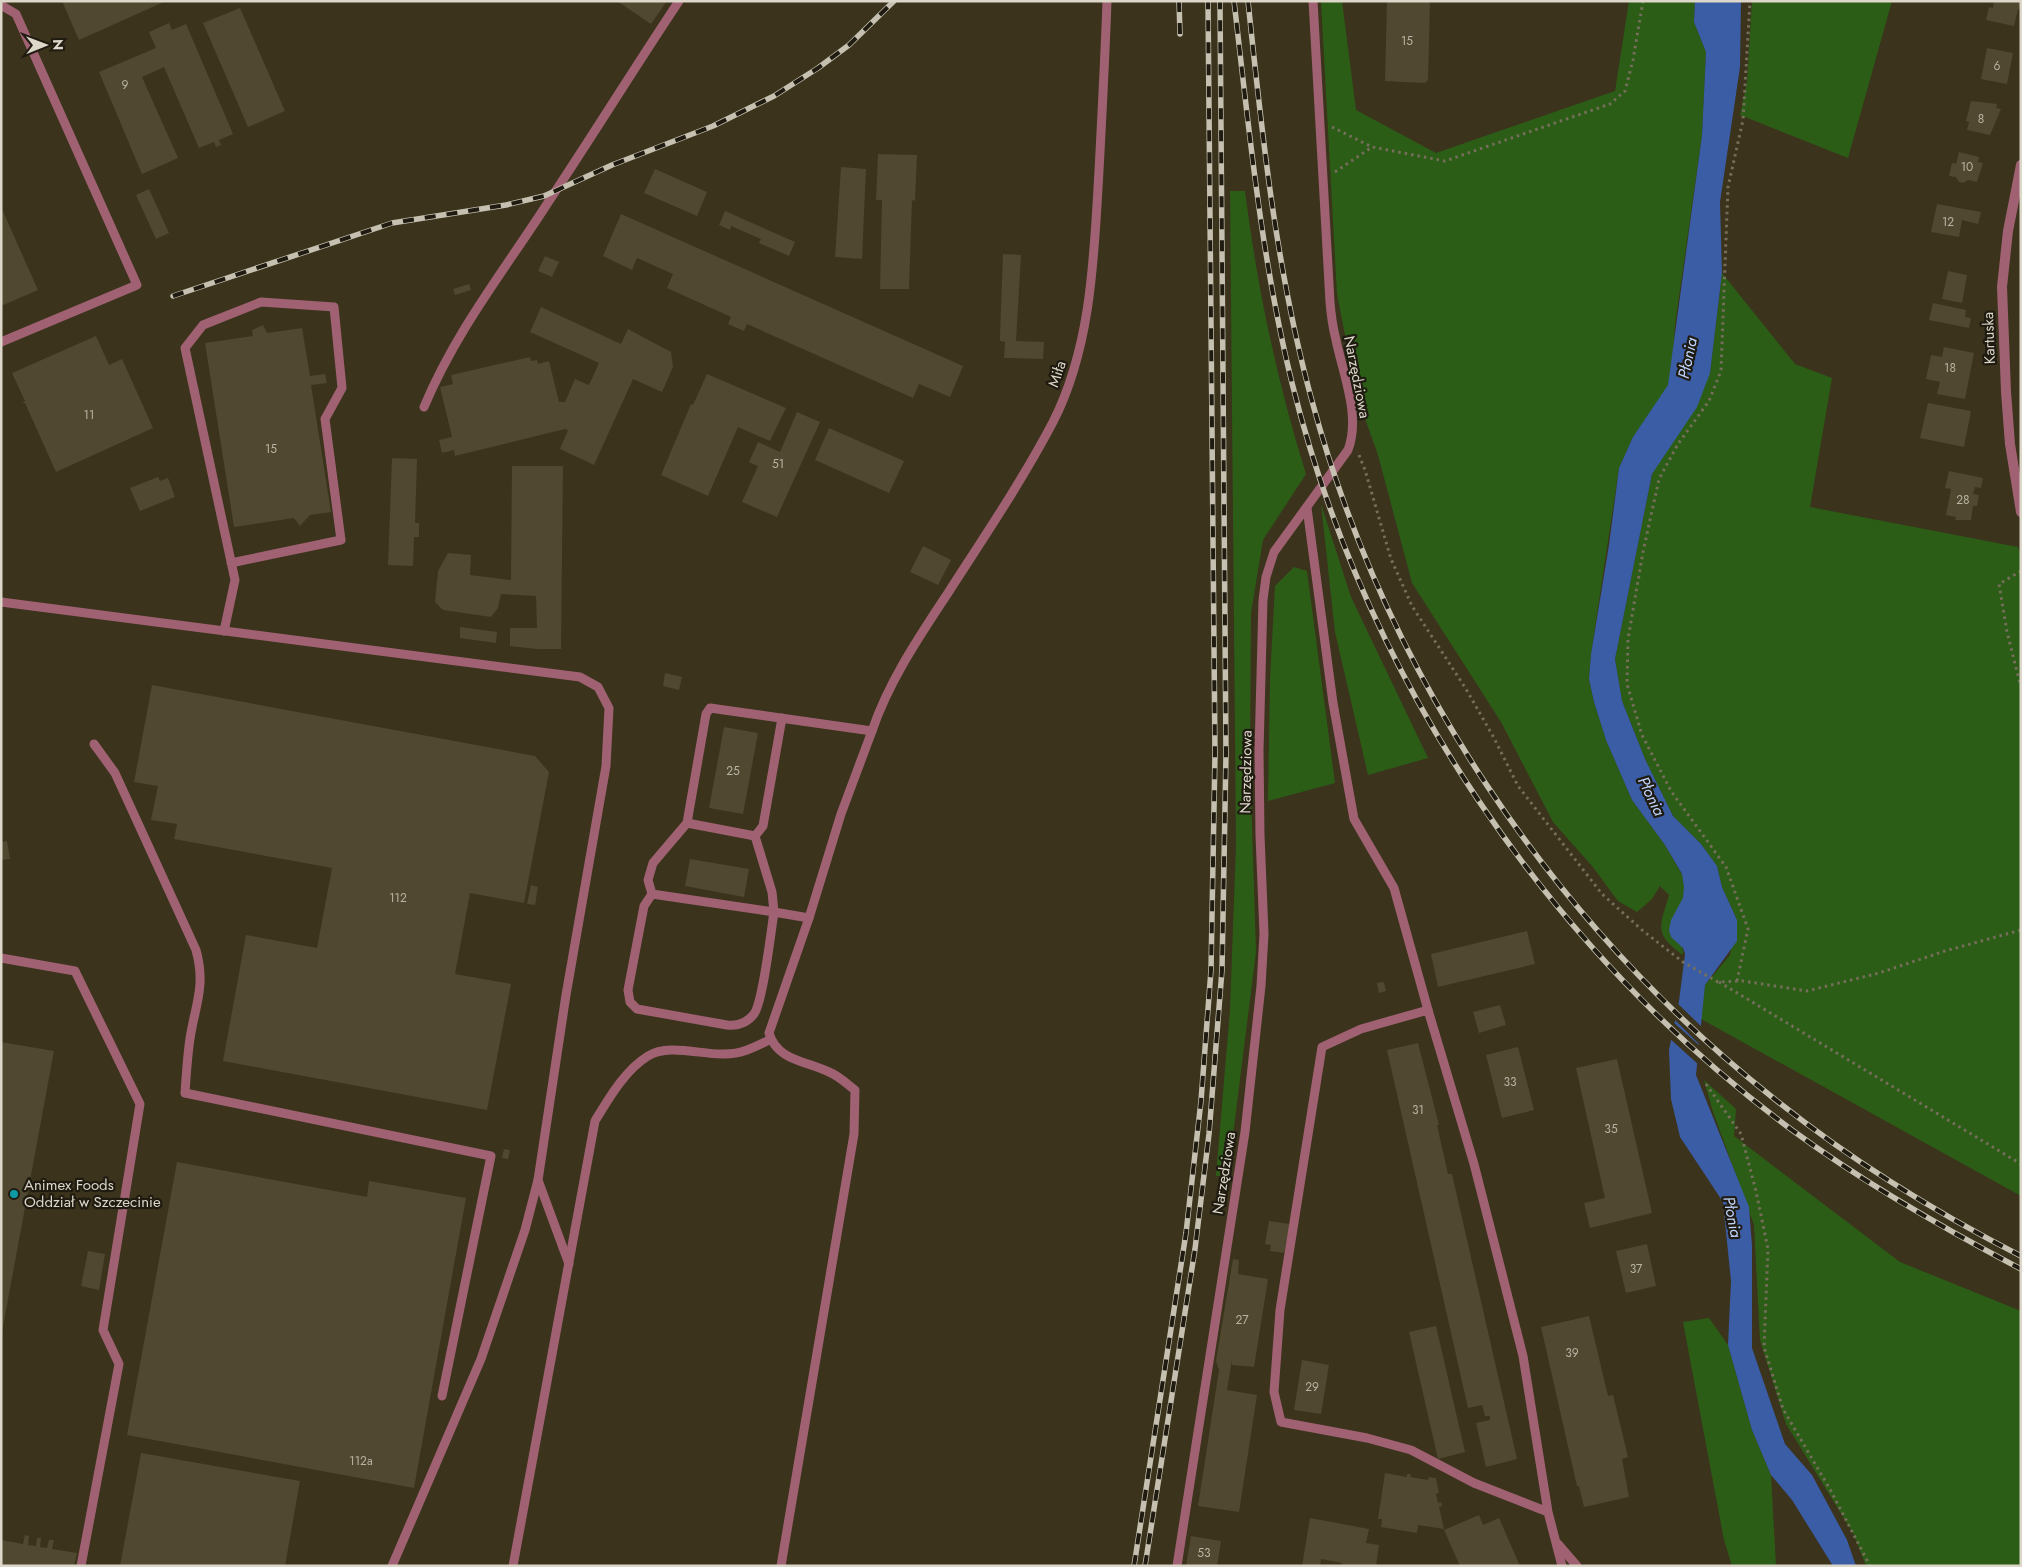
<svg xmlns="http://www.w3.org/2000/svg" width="2022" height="1567" font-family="Jost,sans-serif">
<rect width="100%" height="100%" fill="#3b331c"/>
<g fill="#2c5d17">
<path d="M1342,1L1356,110L1436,153L1615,91L1629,1H1695L1694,22L1706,52L1702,135L1675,325L1671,383L1633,437L1619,468L1591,654L1589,679L1594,702L1606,740L1632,800L1665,845L1693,894L1682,927L1683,955C1653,933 1660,927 1669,895L1660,886L1652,899L1637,912L1618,901L1592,866L1553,822L1501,722L1412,583L1378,455L1357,396L1337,294L1321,2Z"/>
<polygon points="1752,1 1892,1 1848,158 1740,115 1747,82"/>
<path d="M1230,191H1245C1257,287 1277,381 1306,474L1263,540L1251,613L1250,763L1256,952L1228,1175L1216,1176L1230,1010L1236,844Z"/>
<polygon points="1722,273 1795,364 1832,378 1810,507 2018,547 2021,556 2021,1196 1701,1019 1705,985 1730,955 1737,920 1722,887 1717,866 1701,844 1673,816 1645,759 1622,701 1615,659 1652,474 1710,373"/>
<polygon points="1321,504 1351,597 1428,758 1368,775 1335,632"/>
<polygon points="1294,567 1307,571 1335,783 1268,801 1270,679 1275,586"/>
<polygon points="1704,1080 1736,1109 1734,1136 1900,1262 2021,1311 2021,1566 1866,1566 1853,1533 1786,1424 1760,1340 1754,1225 1713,1112"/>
<polygon points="1709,1318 1728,1345 1752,1430 1771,1475 1776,1566 1732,1566 1724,1540 1683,1322"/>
</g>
<polygon fill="#3b5da5" points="1695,1 1741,1 1740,67 1720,202 1722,273 1710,373 1697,407 1652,474 1615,659 1622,701 1645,759 1673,816 1701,844 1717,866 1722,887 1737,920 1737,941 1705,985 1696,1075 1749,1207 1752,1246 1752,1348 1785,1444 1812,1475 1847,1540 1856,1566 1833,1566 1792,1500 1771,1475 1752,1430 1728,1345 1731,1281 1723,1202 1680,1137 1671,1099 1669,1050 1679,1001 1685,954 1683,948 1671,937 1669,930 1671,920 1683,898 1684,887 1682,874 1665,845 1632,800 1606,740 1594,702 1589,679 1591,654 1609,545 1619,468 1633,437 1668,385 1702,135 1706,52 1694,22"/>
<g fill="#3b331c">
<polygon points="1676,1002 1703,1028 1701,1046 1673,1018"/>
<polygon points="1672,1021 1701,1047 1699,1065 1668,1037"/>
</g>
<g fill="#504830">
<polygon points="62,1 166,1 79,40"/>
<polygon points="617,1 667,1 651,24"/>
<polygon points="1387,1 1430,1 1428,80 1425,83 1385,81"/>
<polygon points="1994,1 2021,1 2021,9 2018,9 2014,26 1986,20 1989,7 1993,8"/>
<polygon points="240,8 285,111 248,127 203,23"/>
<polygon points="169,23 172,30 186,24 233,134 219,140 221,145 216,147 214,142 199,148 164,67 142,77 178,158 142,174 99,72 156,48 149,32"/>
<polygon points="1987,48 2013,53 2007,84 1981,79"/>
<polygon points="1971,101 1997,104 1996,108 2001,109 1990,135 1967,130 1969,122 1966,121"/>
<polygon points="1959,152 1979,157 1978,162 1983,163 1977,182 1968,180 1963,183 1959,182 1956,177 1949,176 1952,163 1956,164"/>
<polygon points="878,154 917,155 915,201 912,200 909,289 880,289 882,200 876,200"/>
<polygon points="841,167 866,169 862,259 835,257"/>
<polygon points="655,169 707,192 697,216 644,193"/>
<polygon points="149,189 169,233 156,239 136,195"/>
<polygon points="1937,204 1981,212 1978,224 1962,220 1959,237 1931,232"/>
<polygon points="1,207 38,290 1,306"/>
<polygon points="725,211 795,242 789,256 759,243 761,239 731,226 730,230 719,225"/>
<polygon points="621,214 963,366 950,397 919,384 913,398 747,324 744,331 728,324 731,317 667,288 673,274 637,258 632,270 603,256"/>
<polygon points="1003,254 1021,255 1016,341 1044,342 1043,359 1004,358 1005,342 1000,341 1000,335"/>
<polygon points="545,256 559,262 552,277 538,271"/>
<polygon points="1948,271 1967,275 1962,303 1942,299"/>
<polygon points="469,284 471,290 455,295 453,289"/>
<polygon points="1933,303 1966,310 1965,317 1971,318 1969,328 1929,320"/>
<polygon points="541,307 621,344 628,329 671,352 673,367 662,392 633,379 594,465 560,449 568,430 565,429 455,456 454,450 442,453 439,440 452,437 440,387 453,384 451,375 530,357 531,361 537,360 538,364 549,361 559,402 565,402 575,379 589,385 599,363 530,332"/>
<polygon points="263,325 267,333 302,328 310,376 325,374 327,383 311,385 331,512 310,515 300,526 294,518 234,527 205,343 253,336 252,330"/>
<polygon points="96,336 109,365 122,359 153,428 56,472 25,403 22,403 25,401 12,373"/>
<polygon points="1944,347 1974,353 1965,399 1937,394 1940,382 1926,379 1931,355 1942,357"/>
<polygon points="707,374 786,408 770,441 738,427 708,496 661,475 691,404 693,405"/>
<polygon points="1928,403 1971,411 1964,447 1920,438"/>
<polygon points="797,412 820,422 777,517 742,502 758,466 749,462 758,442 780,452"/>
<polygon points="829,428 904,461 889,493 815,460"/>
<polygon points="392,458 417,459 415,523 419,523 419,537 414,537 413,566 388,565"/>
<polygon points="512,466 563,466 561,649 537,649 510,646 510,628 537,628 536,596 501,594 498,608 491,617 443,610 435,602 438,571 448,553 471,555 470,575 511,580"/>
<polygon points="1949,471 1983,478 1981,488 1975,487 1973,494 1979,495 1977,506 1973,506 1971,520 1955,520 1956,517 1946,515 1951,489 1945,488"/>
<polygon points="158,477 160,481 168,478 175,497 140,511 130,488"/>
<polygon points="923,546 951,560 938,585 910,572"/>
<polygon points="460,627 497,632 496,643 460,638"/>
<polygon points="665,673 682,677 679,690 663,686"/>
<polygon points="152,685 535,756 549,772 524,903 470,893 455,974 511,984 487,1110 223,1061 246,935 317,948 332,868 174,839 177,824 151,820 158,786 134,782"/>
<polygon points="724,727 758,733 743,814 709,808"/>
<polygon points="7,841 10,859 1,860 1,842"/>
<polygon points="690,859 749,869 744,897 685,886"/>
<polygon points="531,885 538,887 535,905 527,904"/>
<polygon points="1527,931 1535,964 1438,987 1431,954"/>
<polygon points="1384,982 1386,991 1379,993 1377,983"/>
<polygon points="1500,1005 1506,1025 1479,1033 1473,1012"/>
<polygon points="1,1042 54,1051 2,1332 1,1332"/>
<polygon points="1418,1043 1439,1125 1437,1125 1448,1174 1452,1174 1517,1459 1486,1467 1476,1423 1490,1420 1490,1416 1485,1416 1482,1405 1468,1408 1387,1050"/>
<polygon points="1518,1047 1534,1110 1502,1118 1486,1055"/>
<polygon points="1617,1059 1652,1213 1590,1228 1584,1203 1605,1198 1576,1068"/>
<polygon points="504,1149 510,1150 508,1159 502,1158"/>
<polygon points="177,1162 367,1197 369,1181 466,1198 414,1488 127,1435"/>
<polygon points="1269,1221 1290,1224 1284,1253 1270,1251 1271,1245 1265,1244"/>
<polygon points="1647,1244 1656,1286 1626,1293 1616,1251"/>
<polygon points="88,1251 105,1254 99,1290 81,1286"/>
<polygon points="1233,1259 1239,1260 1238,1274 1268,1279 1254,1367 1232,1365 1232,1360 1227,1390 1257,1395 1239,1512 1198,1506 1219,1370 1216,1361"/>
<polygon points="1589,1316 1608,1396 1613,1395 1628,1457 1622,1459 1629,1497 1584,1507 1579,1486 1577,1486 1541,1327"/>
<polygon points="1436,1326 1465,1452 1438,1459 1409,1332"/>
<polygon points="1302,1360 1329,1365 1321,1414 1294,1410"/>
<polygon points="141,1453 300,1481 285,1566 120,1566"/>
<polygon points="1385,1473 1407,1477 1407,1474 1411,1474 1410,1477 1428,1480 1429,1477 1436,1478 1439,1493 1436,1494 1438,1503 1441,1502 1442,1506 1439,1507 1444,1529 1418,1525 1417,1533 1381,1527 1382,1519 1378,1519"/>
<polygon points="1479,1515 1483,1525 1499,1518 1520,1566 1460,1566 1444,1530"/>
<polygon points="1310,1518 1369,1529 1366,1543 1379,1545 1376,1566 1341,1566 1342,1563 1321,1559 1320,1566 1302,1566"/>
<polygon points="25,1535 29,1536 28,1545 36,1546 37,1538 41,1538 40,1547 47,1548 49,1540 54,1540 52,1549 77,1553 74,1566 1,1566 1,1540 23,1544"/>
<polygon points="1191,1536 1221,1541 1217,1566 1186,1566"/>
</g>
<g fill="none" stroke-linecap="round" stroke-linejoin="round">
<g stroke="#756e5a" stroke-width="3" stroke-dasharray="2.5 4" stroke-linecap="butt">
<polyline points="1332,127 1372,147 1445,161 1610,104 1625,91 1633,60 1643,1"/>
<polyline points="1335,172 1372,147"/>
<polyline points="1359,455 1365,470 1391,559 1412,606 1466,689 1494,738 1518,786 1602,894 1642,930 1683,962 1718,982 1743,981 1807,991 1879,973 1945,951 2021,930"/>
<polyline points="2021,571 1999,584 2007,632 2021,687"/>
<polyline points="1737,981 1748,929 1726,867 1671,791 1642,735 1627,684 1628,639 1643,552 1659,479 1678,444 1709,401 1721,371 1728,187 1743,120 1750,1"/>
<polyline points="1719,982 2021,1164"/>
<polyline points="1706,1084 1741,1134 1756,1191 1768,1249 1764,1347 1783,1409 1831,1491 1870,1566"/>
</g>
<g stroke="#a06272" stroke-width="9">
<polyline points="1,5 16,14 137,285 1,342"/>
<path d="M424,407C457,329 504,271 549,201C593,135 635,67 679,1"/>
<polyline points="1307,508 1333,703 1354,819 1394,888 1428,1010"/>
<polyline points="1,602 580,677 598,687 609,708 606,766 566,995 538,1180 525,1230 481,1359 392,1566"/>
<polyline points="224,631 235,580 185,348 203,325 261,302 334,307 342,388 325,419 341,540 231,563"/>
<path d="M782,718L763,826L755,836L772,892L774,912L652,894L648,880L653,863L687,823L706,714L710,708L872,731C889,681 919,637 948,593C984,537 1022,481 1053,422C1092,346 1094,254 1099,171C1102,114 1105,58 1107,1"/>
<path d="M94,744L115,773L196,950C207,989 193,1009 189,1046C187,1062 186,1078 185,1093L491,1156L442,1396"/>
<polyline points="687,823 755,836"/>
<path d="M652,894L644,906L628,990L630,1002L637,1009L727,1025C737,1026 747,1023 754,1014C763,1002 771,931 774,912L809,918"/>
<polyline points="1,958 75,971 140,1104 103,1330 119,1364 81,1566"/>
<polyline points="538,1180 569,1264"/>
<polyline points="1548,1512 1474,1483 1411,1450 1367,1438 1281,1422 1274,1392 1280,1310 1322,1047 1361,1029 1428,1010 1474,1164 1523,1356 1548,1512 1562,1566"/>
<polyline points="1558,1544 1577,1566"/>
<path d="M513,1566L595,1121C609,1098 625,1070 648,1056C668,1043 702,1055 724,1054C742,1054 755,1047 771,1039"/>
<path d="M781,1566L854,1134L855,1090C847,1084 839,1076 829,1072C807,1061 777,1061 769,1033L809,918L841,814L872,731"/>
<path d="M1177,1566L1245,1132L1261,986L1264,934L1260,835L1259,751L1263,600L1266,577L1274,552L1348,450C1361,416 1343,374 1336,340C1333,328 1331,315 1330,302L1313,1"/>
</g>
<polyline stroke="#a06272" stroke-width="10" points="2021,165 2008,231 2002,287 2006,392 2010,444 2021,512"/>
<defs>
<g id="rail">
<polyline points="1179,1 1180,34"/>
<path d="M1234,1C1249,129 1261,258 1292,383C1366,680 1547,948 1792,1130C1864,1183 1941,1227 2021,1269"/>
<path d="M1248,1C1262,135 1276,270 1312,401C1386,674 1551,921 1772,1097C1849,1159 1933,1211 2021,1256"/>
<polyline points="173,296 392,223 506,205 544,196 612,165 713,126 774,96 818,68 849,45 894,1"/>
<polyline points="1134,1566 1186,1233 1201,1101 1211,970 1215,754 1208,1"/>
<polyline points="1145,1566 1195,1249 1209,1134 1222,970 1226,754 1220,1"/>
</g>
</defs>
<use href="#rail" stroke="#c5c0b0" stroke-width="5.5"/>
<use href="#rail" stroke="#1f1b11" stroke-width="4" stroke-dasharray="11" stroke-linecap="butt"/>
</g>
<circle fill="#0f9aa8" stroke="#1f1b11" stroke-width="2" cx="14" cy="1194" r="5"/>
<g text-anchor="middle" stroke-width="4.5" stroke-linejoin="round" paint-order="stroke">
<g font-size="12" fill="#b9b3a3">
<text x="1407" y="45">15</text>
<text x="1997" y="70">6</text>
<text x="125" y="89">9</text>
<text x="1981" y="123">8</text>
<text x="1967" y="171">10</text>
<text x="1948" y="226">12</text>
<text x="1950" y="372">18</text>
<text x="89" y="419">11</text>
<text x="271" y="453">15</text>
<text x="778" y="468">51</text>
<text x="1963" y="504">28</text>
<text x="733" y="775">25</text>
<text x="398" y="902">112</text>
<text x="1510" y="1086">33</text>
<text x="1418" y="1114">31</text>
<text x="1611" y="1133">35</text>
<text x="1636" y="1273">37</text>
<text x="1242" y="1324">27</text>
<text x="1572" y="1357">39</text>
<text x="1312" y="1391">29</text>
<text x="361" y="1465">112a</text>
<text x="1204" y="1557">53</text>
</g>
<g font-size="15" fill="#dcd7c9" stroke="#1f1b11">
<text transform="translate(1989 338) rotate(-92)" y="5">Kartuska</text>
<text transform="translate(1057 374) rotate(-71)" y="5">Miła</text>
<text transform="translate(1357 377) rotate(79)" y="5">Narzędziowa</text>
<text transform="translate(1246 772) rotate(-89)" y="5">Narzędziowa</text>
<text transform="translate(1224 1173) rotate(-81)" y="5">Narzędziowa</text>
</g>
<g font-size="15" fill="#dcd7c9" stroke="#1f1b11" text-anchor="start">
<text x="24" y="1190">Animex Foods<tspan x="24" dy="17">Oddział w Szczecinie</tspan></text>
</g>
<g font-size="16" font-style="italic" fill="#bfd4fd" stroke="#1f1b11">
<text transform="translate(1687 358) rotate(-78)" y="6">Płonia</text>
<text transform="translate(1652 796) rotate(64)" y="6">Płonia</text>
<text transform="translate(1733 1217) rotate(79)" y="6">Płonia</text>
</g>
</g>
<rect width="2022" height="1567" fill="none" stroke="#dcd7c9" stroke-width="5"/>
<g transform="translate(45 45) rotate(89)" stroke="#1f1b11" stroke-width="4" paint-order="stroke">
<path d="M0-4L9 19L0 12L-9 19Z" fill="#dcd7c9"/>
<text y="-8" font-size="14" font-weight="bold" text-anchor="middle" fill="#dcd7c9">N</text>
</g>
</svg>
